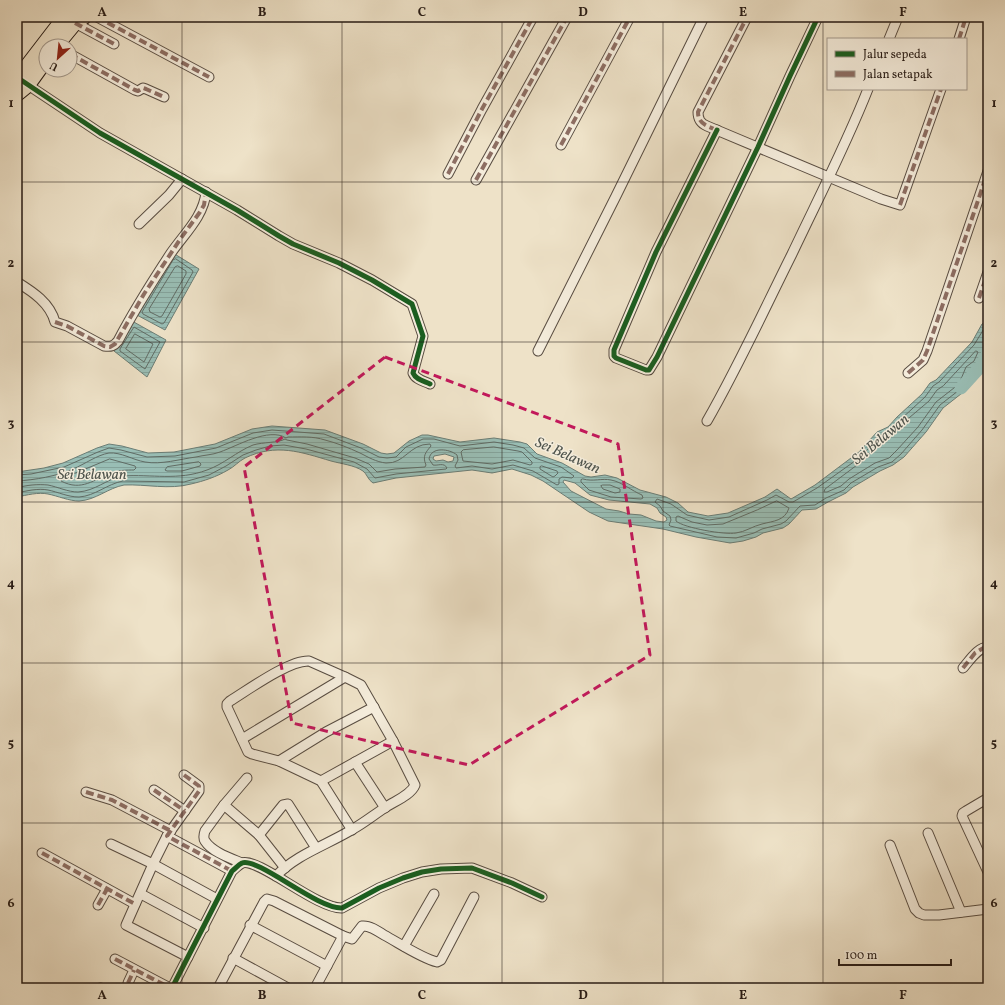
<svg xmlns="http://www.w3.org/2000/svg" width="1005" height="1005" font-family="Vollkorn,serif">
<defs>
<pattern id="water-rules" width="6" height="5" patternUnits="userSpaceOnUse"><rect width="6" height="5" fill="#99beb5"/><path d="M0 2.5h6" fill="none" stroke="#84a39b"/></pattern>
</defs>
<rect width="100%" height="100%" fill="#eee2c8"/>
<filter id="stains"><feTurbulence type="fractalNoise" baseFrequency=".005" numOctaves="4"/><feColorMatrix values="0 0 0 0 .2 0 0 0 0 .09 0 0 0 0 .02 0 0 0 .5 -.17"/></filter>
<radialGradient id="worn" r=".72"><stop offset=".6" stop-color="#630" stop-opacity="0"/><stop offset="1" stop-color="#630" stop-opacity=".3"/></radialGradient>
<g fill="url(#water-rules)" stroke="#6b7d75" fill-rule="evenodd">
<polygon points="173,253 199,269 165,330 135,314"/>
<polygon points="132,321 166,340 147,377 114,351"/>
<path d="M988,321V356L982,367L974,372L972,378L966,390L943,408L926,432L904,457L893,465L880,471L853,487L846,493L828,502L816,509L802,510L789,524L783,528L763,533L756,537L743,541L730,543L696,537L663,529L608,521L589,512L543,481L531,475L512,469L492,473L472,470L396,478L373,483C368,480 367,474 363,471C354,465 342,464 331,461C301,452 276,443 245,458C239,461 234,467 228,470C216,477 204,481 191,484C169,490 146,484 124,485C108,488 96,500 79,501C69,501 58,496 48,494C38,492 27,495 17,497V472L44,468L63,463L97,448L109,444L122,446L148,453L174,452L215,444L252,429L272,426L325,430L363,444L381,453L387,454L394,453L409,441L422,435H428L460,442L494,438L520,442L527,444L537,454L562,463L585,476L591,477L605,475L617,478L640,490L666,497L678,503L688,512L708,516L728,513L765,497L777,489L791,499L815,485L859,452L877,432L888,427L897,417L922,394L930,383L936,380L972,342L982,324ZM445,454L454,457L453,461L448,462L443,460L436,461L433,459L434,456ZM564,480L575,483L590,495L609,500L650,504L657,508L660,513L666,517L667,520L664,522L656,521L641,515L629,514L619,511L606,509L571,491L563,482Z"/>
</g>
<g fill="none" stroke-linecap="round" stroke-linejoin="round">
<g stroke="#606c65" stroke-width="1">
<polygon points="176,259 192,270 193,272 164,323 162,324 143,314 142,312 173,260"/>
<polygon points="178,266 186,271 186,274 162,316 160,317 150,312 149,309 175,267"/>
<polyline points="988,326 985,327 974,345 939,382 933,386 925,397 900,420 891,430 879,436 862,456 817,488 793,502 789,502 776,495 767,500 729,517 709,520 687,515 671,504 657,499 655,502 660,506 663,511 670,516 671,520 669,525 670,526 717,537 736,538 754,533 762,529 781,524 786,521 800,506 815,505 826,498 844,490 851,483 878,467 892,462 901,454 922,430 940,405 963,387 968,377 971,369 978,365 984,355 988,354"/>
<polygon points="135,334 153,344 144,362 126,349"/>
<polyline points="123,344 120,349 120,351 145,369 160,342 134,327 123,344"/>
<polygon points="976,351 978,352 974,361 966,367 959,384 936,402 918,427 897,450 889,458 875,463 849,479 841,486 827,492 824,492 825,489 865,459 882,440 894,434 903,423 929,401 937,390 943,386"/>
<polygon points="494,447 518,451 522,452 532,462 532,464 530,465 513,460 492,464 463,461 461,452 463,450"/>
<path d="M110,459L135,466L136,468L134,470C127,470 119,470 112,473C94,479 82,492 61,481L62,479Z"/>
<polygon points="199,462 201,464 200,466 182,471 167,471 165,470 167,467"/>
<polygon points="542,466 557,471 558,473 555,476 553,477 540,469 540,467"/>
<path d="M17,475L31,474L64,467L98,452L109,448L121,450L147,457L175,456L216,448L253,433L272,430L324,434L361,448L379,457L387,458L396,457L406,447L423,439H434L460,446L494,442L513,445L524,448L535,458L561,467L574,476L572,478L562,477L559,479V484L557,485L533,471L513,465L492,469L472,466L456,468L455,466L458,460L457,455C450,449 431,446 429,459L433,465C438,466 444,462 447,468L446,469L396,474L375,478L367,469L354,462L306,449L284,445L270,446L256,450L243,455L226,466L209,475L184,482L123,481C107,484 95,496 79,497C68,497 58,492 48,490C38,488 26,491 17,493"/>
<path d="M583,479C593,482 602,478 611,480C622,482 632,491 642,495L643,498L641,499L611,497L589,490L581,482V480Z"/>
<path d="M17,481C35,480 57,476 73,469C85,464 97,455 109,453C121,452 133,460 145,462C161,465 180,459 196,457C204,455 212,455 220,452C237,446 269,427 286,438L288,437C300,437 313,436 325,440C337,443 349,448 360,453C368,457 376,462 386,463C405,464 409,444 430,444L431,446C426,452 422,456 426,465L425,467L395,469L377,472L369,464L355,458L307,444L287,440L285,439C278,443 263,442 253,445C236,452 224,464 207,470C178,481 152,474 122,476C107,479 95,491 78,492C68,492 58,487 48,485C38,484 26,485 17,488"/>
<polygon points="603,485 610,485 620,489 620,492 615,493 603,489 601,486"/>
<path d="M777,501L789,508C785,521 773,521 762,524C753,526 745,532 736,533C725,535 684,528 676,521V517L678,516L692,522L707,525L723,524L757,510Z"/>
</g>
<polyline stroke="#99beb5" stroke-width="13" points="961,388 981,366 988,353"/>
<defs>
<g id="minor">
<polyline points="97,17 209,77"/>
<path d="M747,17L698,112C698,119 700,123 707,126L881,199L900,205L941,89"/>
<polyline points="75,23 114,44"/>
<polyline points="889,39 898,17"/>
<polyline points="959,39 966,17"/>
<polyline points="70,54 135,90 138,91 143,88 146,89 164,97"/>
<path d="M25,83L100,133L237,210L279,236L293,244L339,263L372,280L412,304L423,336L413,373C416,380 424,381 430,384"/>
<polyline points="717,130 656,252 614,350 614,356 616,358 646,370 649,370 657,357 758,147 790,76 818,17"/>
<polyline points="561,145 630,17"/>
<polyline points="448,174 482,109 533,17"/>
<polyline points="476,180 567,17"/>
<polyline points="139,224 169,195 182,179"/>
<path d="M17,282C33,292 50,303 55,322L67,326L104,346C111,347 114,346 118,341C134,310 152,282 171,253C184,234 204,216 206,192"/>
<polyline points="979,298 988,272"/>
<polyline points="538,351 616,196 704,17"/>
<polyline points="908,373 923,360 927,351 988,171"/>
<path d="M707,421C738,367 764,310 792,254C818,199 846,145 868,89"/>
<path d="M963,668C970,660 978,647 988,647"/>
<path d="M345,677L309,661C289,660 248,690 230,701L227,704V707L248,752L252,754L279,761L321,781L352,830"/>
<path d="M242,739L345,677L361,685L393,741L415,785C411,795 395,801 386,807C375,814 364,823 353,829C327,845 297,854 276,876"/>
<polyline points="279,761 326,732 374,707"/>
<polyline points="355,762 385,808"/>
<polyline points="184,775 199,786 199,791 167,836 153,864 126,925 188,957"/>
<polyline points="321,781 393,741"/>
<polyline points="154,790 185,811"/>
<polyline points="86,792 112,800 171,831"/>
<polyline points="988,798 966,811 963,813 962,816 988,872"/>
<polyline points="224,805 247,778"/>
<polyline points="928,833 961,912"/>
<polyline points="259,835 283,805 288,804 316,848"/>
<polyline points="167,836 232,871"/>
<polyline points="111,844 153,864 217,899"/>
<polyline points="890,845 915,909 919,913 924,915 939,915 988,909"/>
<polyline points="42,853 135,904"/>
<path d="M242,863C230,858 212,852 205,841C203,838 204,834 205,831L224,805L259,835L285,868"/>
<polyline points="141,894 204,928"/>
<polyline points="98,905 107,889"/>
<polyline points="250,925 327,966"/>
<path d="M343,936L352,939L362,926C369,925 378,931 384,935C399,943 421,958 437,962L441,960L474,897"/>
<polyline points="404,946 434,894"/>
<polyline points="233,958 288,988"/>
<polyline points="115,959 170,988"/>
<polyline points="128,983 134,970"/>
<polyline points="100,988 101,988"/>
<path d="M172,988L232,871C235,869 238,865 242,863C258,857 317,909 342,908L379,888L403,878L422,872L441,869L472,868L512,883L542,897"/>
<polyline points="218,988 264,902 267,899 274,901 343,936 315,988"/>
</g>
<g id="primary">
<polyline points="56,46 75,23 84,17"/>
<polyline points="17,79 60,23 67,17"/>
<polyline points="17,94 28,85 46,60"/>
</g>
</defs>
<use href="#minor" stroke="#594d42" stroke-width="11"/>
<use href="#primary" stroke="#271b15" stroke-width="16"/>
<use href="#minor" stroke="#f4ecdb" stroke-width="9"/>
<use href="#primary" stroke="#eee2c8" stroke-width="14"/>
<g stroke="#8d6e63" stroke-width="4" stroke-dasharray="8 4" stroke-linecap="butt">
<polyline points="97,17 209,77"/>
<polyline points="75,23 114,44"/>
<polyline points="959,39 966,17"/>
<polyline points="70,54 135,90 138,91 143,88 146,89 164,97"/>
<path d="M717,130C707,126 698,124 698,112L747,17"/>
<polyline points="561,145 630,17"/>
<polyline points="448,174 482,109 533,17"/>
<polyline points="476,180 567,17"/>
<polyline points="900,205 941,89"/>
<polyline points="979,298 988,272"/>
<polyline points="55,322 67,326 104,346 110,347 115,344 144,294 181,238 200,212 204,205 206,192"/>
<polyline points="908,373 923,360 927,351 988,171"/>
<polyline points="963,668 975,653 987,646"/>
<polyline points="184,775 199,786 199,791 167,836 232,871"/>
<polyline points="154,790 185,811"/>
<polyline points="86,792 112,800 171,831"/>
<polyline points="42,853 135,904"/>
<polyline points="98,905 107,889"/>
<polyline points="115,959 170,988"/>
<polyline points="128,983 134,970"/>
<polyline points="100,988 101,988"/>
</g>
<defs>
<g id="cycleway">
<path d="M18,78L100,133L237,210L279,236L293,244L339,263L372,280L412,304L423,336L413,373C416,380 424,381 430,384"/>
<polyline points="717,130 656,252 614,350 614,356 616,358 646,370 649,370 657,357 758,147 790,76 818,17"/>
<path d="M172,988L232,871C235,869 238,865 242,863C258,857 317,909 342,908L379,888L403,878L422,872L441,869L472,868L512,883L542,897"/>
</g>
</defs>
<use href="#cycleway" stroke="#f4ecdb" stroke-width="8"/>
<use href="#cycleway" stroke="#1b5e20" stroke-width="5"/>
</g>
<path fill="none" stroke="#c2185b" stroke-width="3" stroke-dasharray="8 5" stroke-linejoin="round" d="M385,357L618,444L650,655L469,765L292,723L244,467Z"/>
<path fill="none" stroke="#271b15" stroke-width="1" stroke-opacity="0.55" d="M182,17V988M342,17V988M502,17V988M663,17V988M823,17V988M17,182H988M17,342H988M17,502H988M17,663H988M17,823H988"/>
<g text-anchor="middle" stroke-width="3" stroke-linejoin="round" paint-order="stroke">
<g font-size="15" font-style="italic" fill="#4f544d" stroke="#f4ecdb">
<text transform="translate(880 439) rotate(-40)" y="5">Sei Belawan</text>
<text transform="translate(568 455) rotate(24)" y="5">Sei Belawan</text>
<text x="92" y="479">Sei Belawan</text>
</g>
</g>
<rect width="1005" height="1005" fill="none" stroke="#eee2c8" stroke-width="44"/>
<rect x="827" y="38" width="140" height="52" fill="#f4ecdb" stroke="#a2988c"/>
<rect x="835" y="51" width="20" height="6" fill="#1b5e20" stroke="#a2988c"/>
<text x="863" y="58" font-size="12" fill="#271b15">Jalur sepeda</text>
<rect x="835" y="71" width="20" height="6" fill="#8d6e63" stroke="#a2988c"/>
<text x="863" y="78" font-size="12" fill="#271b15">Jalan setapak</text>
<g transform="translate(58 58) rotate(207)"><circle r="19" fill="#f4ecdb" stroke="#a2988c"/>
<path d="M0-3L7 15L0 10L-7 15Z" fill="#8f2418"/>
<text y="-6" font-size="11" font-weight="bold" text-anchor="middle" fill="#271b15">U</text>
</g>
<path d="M839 959v6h112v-6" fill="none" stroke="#271b15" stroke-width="2"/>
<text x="845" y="959" font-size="12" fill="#271b15" stroke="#f4ecdb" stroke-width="3" paint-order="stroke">100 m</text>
<rect x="22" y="22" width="961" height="961" fill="none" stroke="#271b15" stroke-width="1.5"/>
<g font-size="13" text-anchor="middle" font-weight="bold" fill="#271b15">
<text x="102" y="16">A</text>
<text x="262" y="16">B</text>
<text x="422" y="16">C</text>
<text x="583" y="16">D</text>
<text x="743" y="16">E</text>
<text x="903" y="16">F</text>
<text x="11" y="107">1</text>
<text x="994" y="107">1</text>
<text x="11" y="267">2</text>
<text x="994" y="267">2</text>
<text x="11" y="427">3</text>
<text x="994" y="427">3</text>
<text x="11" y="587">4</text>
<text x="994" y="587">4</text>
<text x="11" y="747">5</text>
<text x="994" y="747">5</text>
<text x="11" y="907">6</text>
<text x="994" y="907">6</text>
<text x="102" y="999">A</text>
<text x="262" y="999">B</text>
<text x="422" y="999">C</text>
<text x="583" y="999">D</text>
<text x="743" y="999">E</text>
<text x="903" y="999">F</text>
</g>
<rect width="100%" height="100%" filter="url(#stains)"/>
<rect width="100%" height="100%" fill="url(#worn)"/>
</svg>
